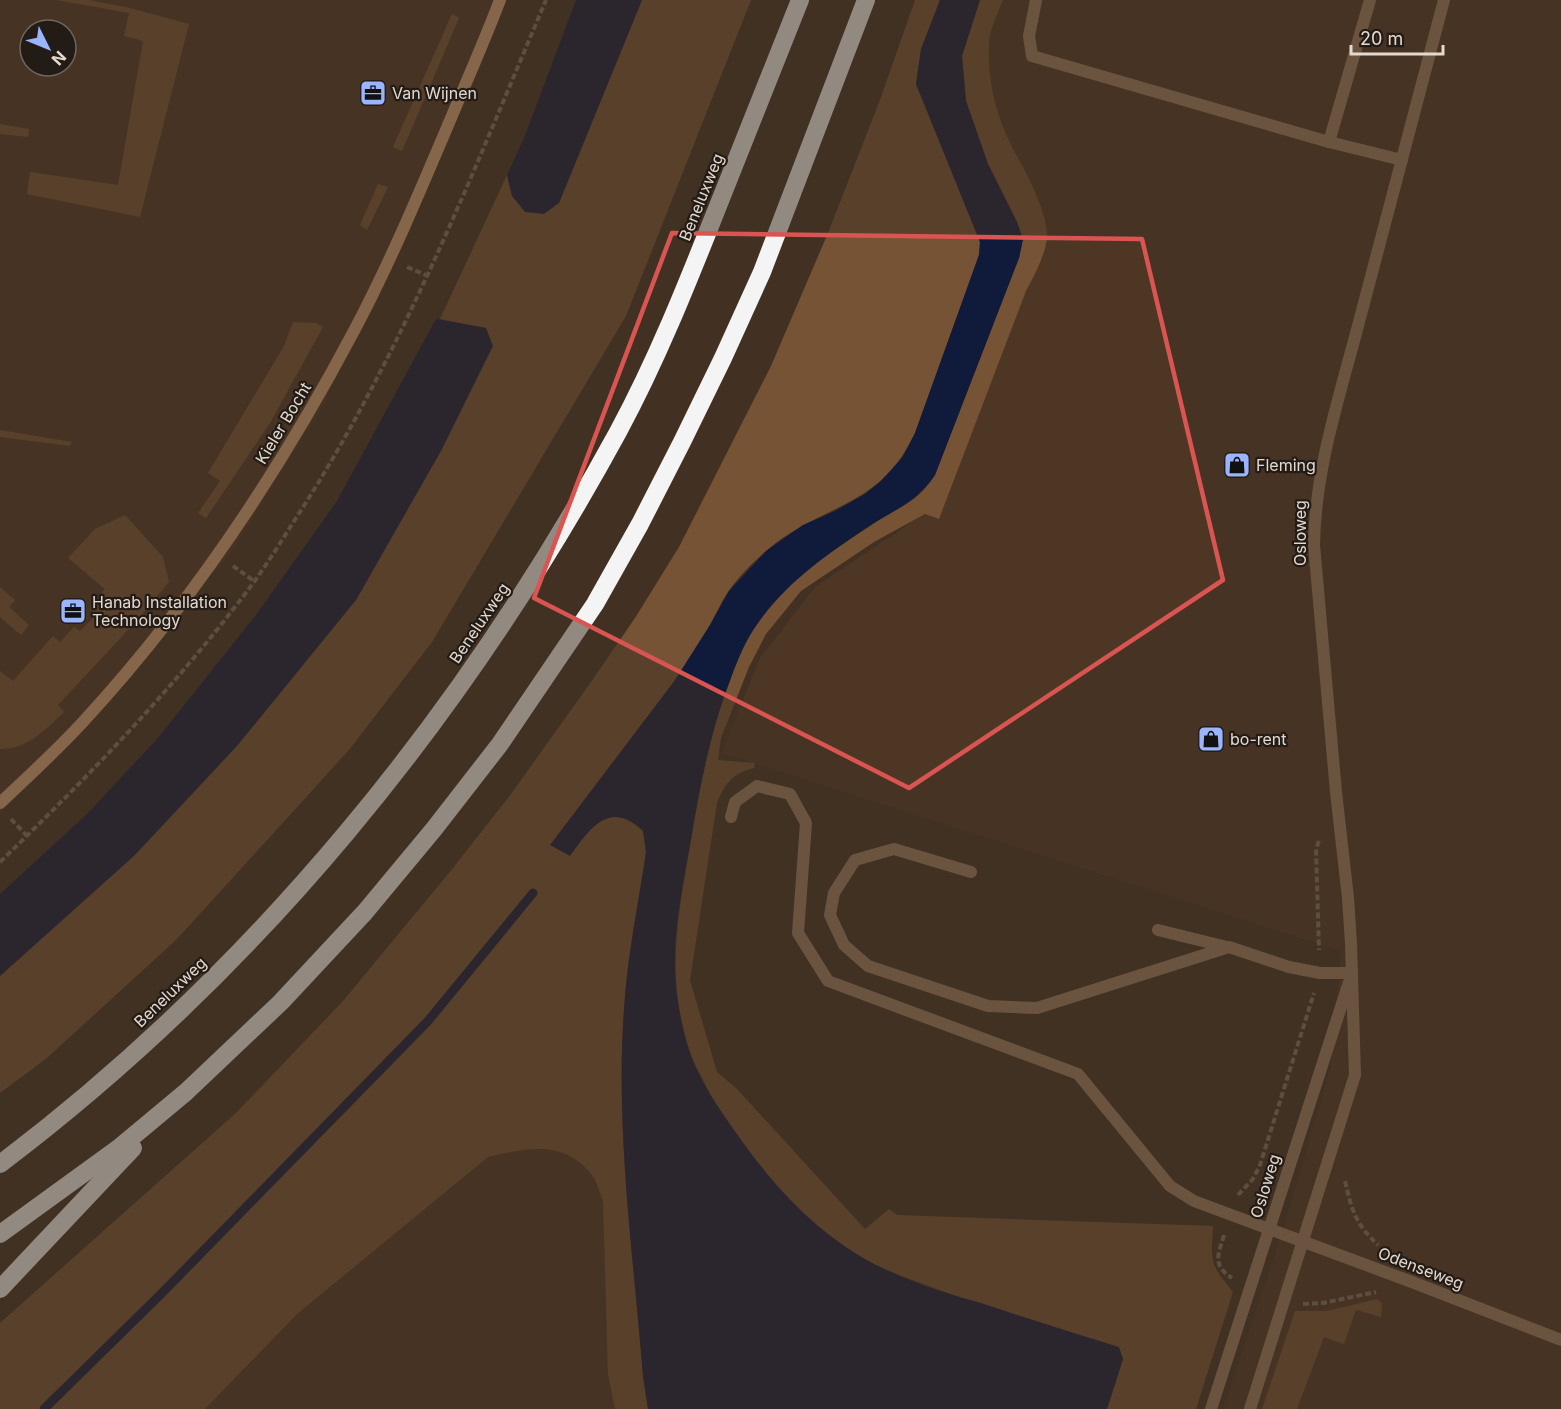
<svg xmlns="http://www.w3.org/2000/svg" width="1561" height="1409" font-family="Inter,sans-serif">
<rect width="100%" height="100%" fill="#423123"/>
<g fill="#4d3724" fill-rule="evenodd">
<path d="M0,0H500L441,142L324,404L230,554L0,815ZM30,30H66V66H30Z"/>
<polygon points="996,0 1561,0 1561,1409 1223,1409 1284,1227 1331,1067 1341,951 722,753 760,658 816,586 933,508 1040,248 976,55"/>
<polygon points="415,1105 589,1134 612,1181 636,1409 150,1409"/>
</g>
<g fill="#765334">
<polygon points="56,0 89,0 130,8 189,24 140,217 27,194 30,172 118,185 143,41 124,36 129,13"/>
<polygon points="642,0 751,0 626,316 432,642 349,750 177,939 47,1058 0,1093 0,976 74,909 356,600 442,449 486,328 440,319 507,175 512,196 559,203"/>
<path d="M915,0H940L921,49L916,84L980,242L979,255L915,433C879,510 821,503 766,551C754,561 736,579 728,592C721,602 716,614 710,625L570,856C590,828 609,800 643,830L646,852C639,900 629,948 625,996C614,1122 633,1251 643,1376L648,1409H615L608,1374L603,1201C600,1193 597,1182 592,1175C564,1139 527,1148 488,1157L297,1314L205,1409H0V1323L236,1113L343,1001L453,868L511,794L591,682L635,618L679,547L771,366L828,233L880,100Z"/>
<path d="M980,0H1003C998,13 989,30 989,44C987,85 998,123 1018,158C1029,177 1047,214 1047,235C1047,252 1034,276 1026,291L939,519L925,514L874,542L801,591L766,634L749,667L721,738L718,760L755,763L754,768C733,773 725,783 717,803L690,980L717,1072L737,1089L865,1229L889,1209L897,1215L1213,1226C1211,1262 1209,1263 1233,1292L1196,1409H1107L1123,1359C1067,1338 1011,1317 955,1296C920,1282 885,1272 853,1253C792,1216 736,1145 704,1082C700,1073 694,1064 691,1054C685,1038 680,1018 678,1000C671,948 681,898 690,847C702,774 714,687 757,624C786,581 830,552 873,524C900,506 916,504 935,475L1019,258L1023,239L1017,222L988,164L966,101L962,56Z"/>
<polygon points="452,14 459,18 402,151 393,147"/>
<polygon points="0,124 29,129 28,137 0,134"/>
<polygon points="378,184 388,187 367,230 360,225"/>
<polygon points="293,322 316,323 323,327 270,423 206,518 198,513 220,481 208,473 284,346"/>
<polygon points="0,430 72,442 70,446 0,437"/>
<path d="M125,515L163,557L169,582L139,618L58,705L64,712C45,730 28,749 0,749V671L13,681L53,636L60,642L74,627L80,631L96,615L90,608L105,589L68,558L95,529Z"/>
<polygon points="0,587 15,600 9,607 29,625 21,635 0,617"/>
<polygon points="1377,1299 1382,1303 1381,1317 1356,1310 1344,1344 1324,1337 1297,1409 1262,1409 1295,1311 1327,1311"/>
</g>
<g fill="#101a3b">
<polygon points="576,0 642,0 559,203 544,214 525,212 512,196 507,175 524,138"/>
<path d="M940,0H980L962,56L966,101L988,164L1017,222L1023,239L1019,258L935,475C915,504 896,508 868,527C827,554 787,582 758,623C746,639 738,659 731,678C710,732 700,787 690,844C681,896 669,950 678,1002C681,1020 685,1040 691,1056C701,1083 718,1107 734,1130C776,1190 824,1242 891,1272C921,1286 953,1295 984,1304C1029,1319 1074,1333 1119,1347L1123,1359L1107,1409H648L643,1376C633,1250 614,1122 625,996C629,948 639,900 646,852L643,831C609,799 590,828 570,856L550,845L675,680L710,625L729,591L766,551L803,525L835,511L865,494L881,481L902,458L915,433L979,255L980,242L916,84L921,49Z"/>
<polygon points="436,319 486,328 493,346 442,449 356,600 237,746 134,856 0,976 0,894 86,815 157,739 256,615 337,501"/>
</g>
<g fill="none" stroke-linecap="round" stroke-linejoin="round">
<polyline stroke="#101a3b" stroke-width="9" points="44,1409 162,1293 428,1021 533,893"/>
<g stroke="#7f7164" stroke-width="4" stroke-dasharray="6 3" stroke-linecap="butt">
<polyline points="407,267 428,276"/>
<polyline points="233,566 254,581"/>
<polyline points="11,819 27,836"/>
<polyline points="1319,841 1316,849 1319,950"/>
<path d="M0,862C91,774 178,684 254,582C272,557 288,530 305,504C405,346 473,172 546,0"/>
<path d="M1345,1181C1352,1211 1355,1223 1378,1245"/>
<polyline points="1238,1195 1253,1179 1260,1165 1314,993"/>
<path d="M1224,1235C1218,1255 1212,1265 1232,1278"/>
<polyline points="1303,1304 1323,1303 1376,1292"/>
</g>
<g stroke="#9e7e63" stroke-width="12">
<polyline points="1036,0 1029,36 1032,56 1329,142 1402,160"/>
<polyline points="1329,142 1370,0"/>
<polyline points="731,817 735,802 757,786 790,794 806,823 798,933 828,981 1078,1074 1170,1186 1194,1201 1269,1229"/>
<polyline points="971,872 894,849 855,860 834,893 830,915 844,945 868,966 988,1006 1037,1008 1229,947 1289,967 1320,973 1352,973"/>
<polyline points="1158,930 1227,947"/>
</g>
<g stroke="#9e7e63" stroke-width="12">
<polyline points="1269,1229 1412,1282 1561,1340"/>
<polyline points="1211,1409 1349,982"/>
<path d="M1250,1409L1355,1075L1351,943L1348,898L1336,792L1314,545C1315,469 1340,395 1359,322C1387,215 1416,107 1444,0"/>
</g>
<path stroke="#daa67a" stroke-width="12" d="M0,803C28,777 56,751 82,723C191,605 280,471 355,329C392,259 423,184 454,111C470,74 486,37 500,0"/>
<g stroke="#f4f4f4" stroke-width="18">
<path d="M0,1164C257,970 464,715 618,432C658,358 689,279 720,201C747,134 774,67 800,0"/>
<polyline points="0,1234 120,1147 186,1092 281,1002 365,912 434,829 500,744 595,604 640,524 682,442 723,358 762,272 866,0"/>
<polyline points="0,1289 133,1148"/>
</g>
</g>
<path d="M0 0H1561V1409H0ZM672,233L1142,239L1223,580L909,788L534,598Z" fill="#423123" fill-opacity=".55" fill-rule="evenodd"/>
<path fill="none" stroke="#da5452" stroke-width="4.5" stroke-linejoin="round" d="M672,233L1142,239L1223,580L909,788L534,598Z"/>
<defs>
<symbol id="office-square" viewBox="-11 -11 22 22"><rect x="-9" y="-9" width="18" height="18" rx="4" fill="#9ab5fd" stroke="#231b15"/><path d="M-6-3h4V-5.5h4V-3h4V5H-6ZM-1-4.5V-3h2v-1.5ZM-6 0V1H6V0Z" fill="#111"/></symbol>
<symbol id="shop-square" viewBox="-11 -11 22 22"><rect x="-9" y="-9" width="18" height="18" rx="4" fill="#9ab5fd" stroke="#231b15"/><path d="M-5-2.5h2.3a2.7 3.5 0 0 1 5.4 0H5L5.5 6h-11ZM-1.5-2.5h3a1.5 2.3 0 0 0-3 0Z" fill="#111"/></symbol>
</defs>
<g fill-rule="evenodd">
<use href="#office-square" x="358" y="78" width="30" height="30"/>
<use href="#shop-square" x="1222" y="450" width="30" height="30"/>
<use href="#office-square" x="58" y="596" width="30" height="30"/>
<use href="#shop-square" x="1196" y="724" width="30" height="30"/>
</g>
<g text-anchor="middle" stroke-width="4.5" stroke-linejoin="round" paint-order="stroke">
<g font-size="16" fill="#e4d9d0" stroke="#231b15" text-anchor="start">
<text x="392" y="99">Van Wijnen</text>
<text x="1256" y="471">Fleming</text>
<text x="92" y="608">Hanab Installation<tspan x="92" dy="18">Technology</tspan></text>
<text x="1230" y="745">bo-rent</text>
</g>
<g font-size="16" fill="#e4d9d0" stroke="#231b15">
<text transform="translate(701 197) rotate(-68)" y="6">Beneluxweg</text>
<text transform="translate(283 423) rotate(-59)" y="6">Kieler Bocht</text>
<text transform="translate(1300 533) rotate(-90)" y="6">Osloweg</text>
<text transform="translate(479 623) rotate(-56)" y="6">Beneluxweg</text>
<text transform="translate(170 992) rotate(-44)" y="6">Beneluxweg</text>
<text transform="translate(1265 1186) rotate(-73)" y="6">Osloweg</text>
<text transform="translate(1421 1268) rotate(21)" y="6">Odenseweg</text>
</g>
</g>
<g transform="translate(48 48) rotate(133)"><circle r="28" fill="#231b15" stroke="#706760" stroke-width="1.5"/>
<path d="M0-4.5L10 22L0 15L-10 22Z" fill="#9ab5fd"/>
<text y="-9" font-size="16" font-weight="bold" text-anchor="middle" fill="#e4d9d0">N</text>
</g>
<path d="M1351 45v9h92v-9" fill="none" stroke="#e4d9d0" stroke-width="3"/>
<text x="1360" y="45" font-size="18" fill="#e4d9d0" stroke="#231b15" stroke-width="4.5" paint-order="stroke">20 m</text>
</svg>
